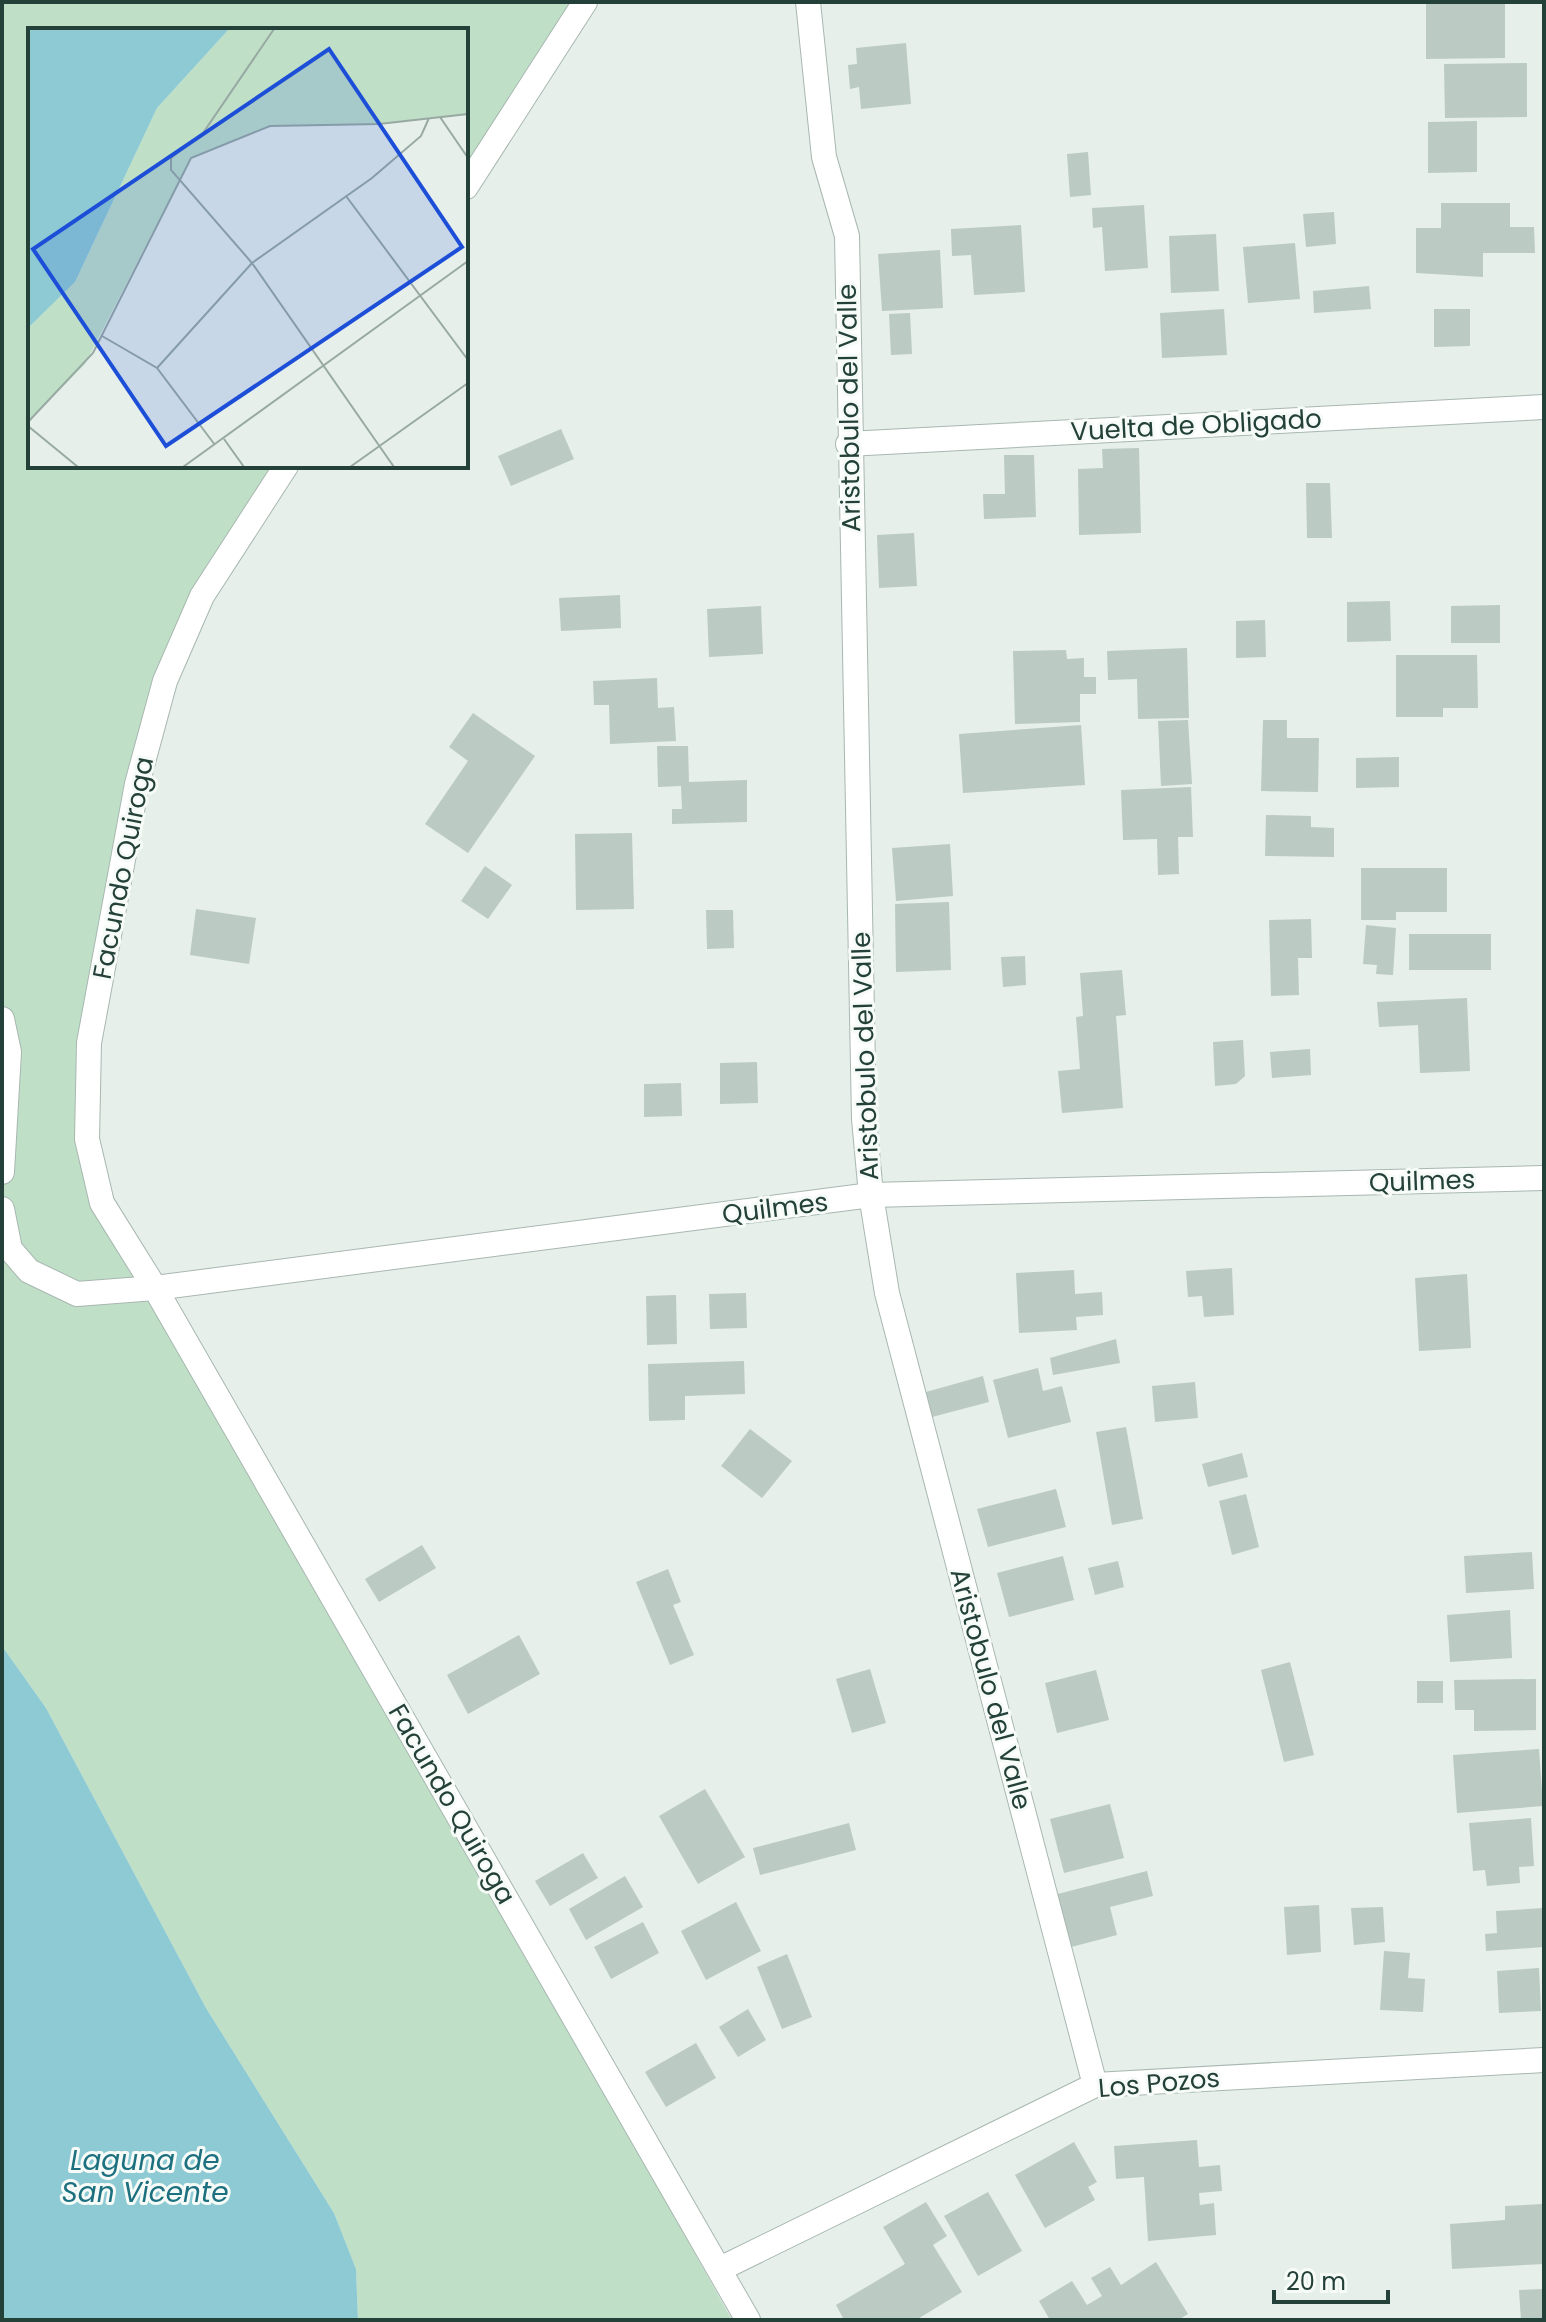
<svg xmlns="http://www.w3.org/2000/svg" width="1546" height="2322" font-family="Poppins,sans-serif">
<rect width="100%" height="100%" fill="#e6efea"/>
<polygon fill="#bfe0c7" points="2,2 585,2 466,187 466,30 30,30 30,466 286,466 165,681 89,1043 102,1202 155,1288 732,2320 358,2320 356,2269 334,2213 206,2008 46,1708 2,1646"/>
<polygon fill="#8ecad3" points="2,1646 46,1708 206,2008 334,2213 356,2269 358,2320 2,2320"/>
<g fill="#bbcac3">
<polygon points="1426,2 1505,2 1505,58 1426,59"/>
<polygon points="906,43 911,104 861,109 859,87 850,89 848,65 857,64 856,48"/>
<polygon points="1527,63 1527,117 1445,118 1444,64"/>
<polygon points="1477,121 1477,172 1428,173 1428,122"/>
<polygon points="1088,152 1091,195 1070,197 1067,154"/>
<polygon points="1441,203 1510,203 1510,227 1534,227 1535,253 1483,253 1483,277 1416,273 1416,228 1441,228"/>
<polygon points="1144,205 1148,268 1105,271 1102,227 1093,228 1092,208"/>
<polygon points="1334,212 1336,244 1306,247 1303,214"/>
<polygon points="1021,225 1025,292 974,295 971,255 952,256 951,229"/>
<polygon points="1216,234 1219,291 1171,293 1169,236"/>
<polygon points="1295,243 1300,299 1248,303 1243,247"/>
<polygon points="940,250 943,308 882,311 878,254"/>
<polygon points="1369,286 1371,309 1314,313 1313,291"/>
<polygon points="1224,309 1227,355 1162,358 1160,313"/>
<polygon points="1434,309 1470,309 1470,346 1434,347"/>
<polygon points="910,313 912,354 891,355 889,314"/>
<polygon points="561,429 574,459 511,486 498,456"/>
<polygon points="1139,448 1141,533 1079,535 1078,469 1103,468 1102,449"/>
<polygon points="1004,455 1034,455 1036,517 984,519 983,494 1005,494"/>
<polygon points="1306,483 1330,483 1332,538 1307,538"/>
<polygon points="914,533 917,586 879,588 877,535"/>
<polygon points="620,595 621,628 561,631 559,598"/>
<polygon points="1390,601 1391,641 1347,642 1347,602"/>
<polygon points="1500,605 1500,643 1451,643 1451,606"/>
<polygon points="761,606 763,654 709,657 707,609"/>
<polygon points="1265,620 1266,657 1236,658 1236,621"/>
<polygon points="1187,648 1189,718 1138,719 1137,679 1108,680 1107,651"/>
<polygon points="1066,650 1067,659 1084,658 1084,677 1096,677 1096,694 1080,694 1080,722 1015,724 1013,651"/>
<polygon points="1396,655 1477,655 1478,708 1443,708 1443,717 1396,717"/>
<polygon points="657,678 658,708 674,707 676,741 610,744 609,705 594,705 593,681"/>
<polygon points="473,713 535,756 468,853 425,824 468,761 449,747"/>
<polygon points="1188,720 1192,784 1161,786 1158,721"/>
<polygon points="1263,720 1287,720 1287,738 1319,738 1318,792 1261,791"/>
<polygon points="1081,725 1085,785 963,793 959,734"/>
<polygon points="657,746 688,746 689,782 747,780 747,822 672,824 672,809 682,809 681,786 658,787"/>
<polygon points="1399,757 1399,787 1356,788 1356,758"/>
<polygon points="1191,787 1193,837 1178,837 1179,874 1158,875 1157,839 1123,840 1121,790"/>
<polygon points="1266,815 1311,816 1311,827 1334,828 1334,857 1265,856"/>
<polygon points="632,833 634,909 576,910 575,834"/>
<polygon points="950,844 953,896 896,901 892,848"/>
<polygon points="485,866 512,885 488,919 461,901"/>
<polygon points="1361,868 1447,868 1447,912 1396,912 1396,920 1361,920"/>
<polygon points="949,902 951,970 896,972 895,904"/>
<polygon points="196,909 256,918 249,964 190,955"/>
<polygon points="706,910 733,910 734,948 707,949"/>
<polygon points="1311,919 1312,958 1298,958 1299,995 1271,996 1269,920"/>
<polygon points="1366,925 1396,928 1393,975 1376,974 1377,965 1363,964"/>
<rect x="1409" y="934" width="82" height="36"/>
<polygon points="1025,956 1026,985 1003,987 1001,957"/>
<polygon points="1122,970 1126,1015 1116,1016 1123,1108 1062,1113 1058,1071 1080,1069 1076,1017 1083,1016 1080,973"/>
<polygon points="1467,998 1470,1071 1420,1073 1418,1025 1379,1027 1377,1002"/>
<polygon points="1243,1040 1245,1076 1236,1084 1215,1086 1213,1042"/>
<polygon points="1310,1049 1311,1075 1272,1078 1270,1052"/>
<polygon points="757,1062 758,1103 720,1104 720,1063"/>
<polygon points="681,1083 682,1116 644,1117 644,1084"/>
<polygon points="1232,1268 1234,1315 1204,1317 1202,1296 1188,1297 1186,1271"/>
<polygon points="1074,1270 1075,1294 1102,1292 1103,1315 1076,1317 1077,1330 1019,1333 1016,1273"/>
<polygon points="1467,1274 1471,1348 1419,1351 1415,1278"/>
<polygon points="746,1293 747,1328 710,1329 709,1294"/>
<polygon points="676,1295 677,1344 647,1345 646,1296"/>
<polygon points="1116,1339 1120,1363 1053,1375 1050,1358"/>
<polygon points="744,1361 745,1394 685,1396 685,1420 649,1421 648,1364"/>
<polygon points="1038,1368 1043,1391 1062,1386 1071,1422 1008,1438 993,1380"/>
<polygon points="983,1376 989,1402 932,1417 926,1392"/>
<polygon points="1195,1382 1198,1418 1155,1422 1152,1386"/>
<polygon points="1126,1427 1143,1519 1112,1525 1096,1432"/>
<polygon points="750,1429 792,1461 762,1498 721,1466"/>
<polygon points="1242,1453 1248,1477 1208,1487 1202,1464"/>
<polygon points="1056,1489 1066,1527 988,1547 977,1509"/>
<polygon points="1246,1494 1259,1547 1232,1555 1219,1501"/>
<polygon points="422,1545 436,1568 379,1602 365,1579"/>
<polygon points="1532,1552 1534,1589 1466,1593 1464,1556"/>
<polygon points="1063,1556 1074,1600 1009,1617 997,1573"/>
<polygon points="1118,1561 1124,1587 1095,1595 1088,1568"/>
<polygon points="668,1569 681,1602 673,1605 694,1655 670,1665 636,1582"/>
<polygon points="1510,1610 1512,1658 1450,1662 1447,1615"/>
<polygon points="519,1635 540,1674 468,1714 447,1675"/>
<polygon points="1290,1662 1314,1755 1284,1762 1261,1670"/>
<polygon points="870,1669 886,1723 852,1733 836,1679"/>
<polygon points="1096,1670 1109,1720 1057,1733 1045,1683"/>
<polygon points="1536,1679 1536,1730 1474,1731 1474,1710 1455,1710 1454,1680"/>
<rect x="1417" y="1681" width="26" height="22"/>
<polygon points="1539,1749 1543,1806 1457,1813 1453,1755"/>
<polygon points="705,1789 745,1857 698,1884 659,1816"/>
<polygon points="1110,1804 1124,1858 1064,1873 1050,1819"/>
<polygon points="1531,1818 1534,1866 1519,1867 1520,1883 1487,1886 1485,1870 1473,1871 1469,1823"/>
<polygon points="849,1823 856,1850 760,1875 753,1848"/>
<polygon points="583,1853 598,1878 550,1906 535,1881"/>
<polygon points="1147,1871 1153,1896 1110,1907 1117,1935 1060,1950 1046,1897"/>
<polygon points="625,1876 643,1907 586,1940 569,1909"/>
<polygon points="736,1902 761,1951 706,1980 681,1931"/>
<polygon points="1319,1905 1321,1952 1287,1955 1284,1907"/>
<polygon points="1383,1907 1385,1942 1354,1945 1351,1908"/>
<polygon points="1544,1908 1544,1947 1486,1951 1485,1934 1497,1933 1496,1911"/>
<polygon points="643,1922 659,1953 611,1979 594,1947"/>
<polygon points="1384,1951 1410,1953 1408,1978 1425,1979 1423,2012 1380,2010"/>
<polygon points="787,1954 812,2017 782,2029 757,1967"/>
<polygon points="1539,1968 1541,2011 1499,2013 1497,1971"/>
<polygon points="748,2009 766,2040 738,2057 719,2027"/>
<polygon points="696,2043 716,2078 666,2107 645,2072"/>
<polygon points="1197,2140 1199,2167 1220,2165 1222,2191 1199,2193 1200,2205 1214,2203 1216,2235 1148,2241 1144,2177 1116,2179 1114,2146"/>
<polygon points="1074,2142 1097,2182 1088,2187 1095,2200 1045,2228 1015,2175"/>
<polygon points="988,2192 1022,2251 978,2276 944,2216"/>
<polygon points="926,2202 947,2236 933,2245 962,2292 916,2320 839,2320 843,2318 836,2305 905,2264 883,2227"/>
<polygon points="1543,2204 1544,2264 1452,2269 1450,2224 1505,2220 1505,2206"/>
<polygon points="1156,2262 1188,2314 1178,2320 1050,2320 1039,2301 1072,2281 1087,2305 1102,2296 1091,2278 1110,2267 1121,2285"/>
<polygon points="1544,2289 1544,2320 1521,2320 1519,2290"/>
</g>
<g fill="none" stroke-linecap="round" stroke-linejoin="round">
<defs>
<g id="minor">
<polyline points="808,2 824,157 847,236 864,1119 871,1195 887,1293 1095,2085"/>
<polyline points="466,187 585,2"/>
<polyline points="848,444 1544,407"/>
<polyline points="286,466 202,596 165,681 137,784 89,1043 87,1139 102,1203 155,1288 748,2320"/>
<polyline points="2,1019 9,1052 2,1172"/>
<polyline points="2,1209 10,1249 29,1271 77,1294 155,1288 871,1195 1544,1178"/>
<polyline points="720,2269 1095,2085 1544,2060"/>
</g>
</defs>
<use href="#minor" stroke="#a8b7b1" stroke-width="26"/>
<use href="#minor" stroke="#fff" stroke-width="24"/>
</g>
<g text-anchor="middle" stroke-width="6" stroke-linejoin="round" paint-order="stroke">
<g font-size="26" fill="#244139" stroke="#f6fbf8">
<text transform="translate(849 408) rotate(-91)" y="9">Aristobulo del Valle</text>
<text transform="translate(1196 425) rotate(-3)" y="9">Vuelta de Obligado</text>
<text transform="translate(123 868) rotate(-79)" y="9">Facundo Quiroga</text>
<text transform="translate(865 1056) rotate(-92)" y="9">Aristobulo del Valle</text>
<text transform="translate(1422 1181) rotate(-2)" y="9">Quilmes</text>
<text transform="translate(775 1208) rotate(-7)" y="9">Quilmes</text>
<text transform="translate(991 1689) rotate(75)" y="9">Aristobulo del Valle</text>
<text transform="translate(452 1804) rotate(60)" y="9">Facundo Quiroga</text>
<text transform="translate(1159 2083) rotate(-5)" y="9">Los Pozos</text>
</g>
<g font-size="28" font-style="italic" fill="#1c707f" stroke="#f6fbf8">
<text x="145" y="2170">Laguna de<tspan x="145" dy="32">San Vicente</tspan></text>
</g>
</g>
<g transform="translate(28 28)">
<rect width="440" height="440" fill="#e6efea"/>
<path d="M201,1H440V86L351,96L242,98L163,130L57,336L0,394V300L47,254L129,80Z" fill="#bfe0c7"/>
<path d="M0,1H201L129,80L47,254L0,300Z" fill="#8ecad3"/>
<path fill="none" stroke="#98a9a3" stroke-width="2" d="M246,1L175,105L143,130V142L224,235L366,439M412,89L440,130M318,168L440,332M74,308L129,340L187,417M129,340L224,235L344,150L393,108L401,90M0,394L65,325L163,130L242,98L351,96L440,86M0,398L50,439M196,411L216,439M155,439L440,233M322,439L440,355"/>
<path fill="#1d4ed8" fill-opacity="0.15" stroke="#1d4ed8" stroke-width="4" d="M301,21L434,219L138,418L5,221Z"/>
<rect width="440" height="440" fill="none" stroke="#244139" stroke-width="4"/>
</g>
<rect width="1546" height="2322" fill="none" stroke="#244139" stroke-width="8"/>
<path d="M1274 2290v12h114v-12" fill="none" stroke="#244139" stroke-width="4"/>
<text x="1286" y="2290" font-size="24" fill="#244139" stroke="#f6fbf8" stroke-width="6" paint-order="stroke">20 m</text>
</svg>
